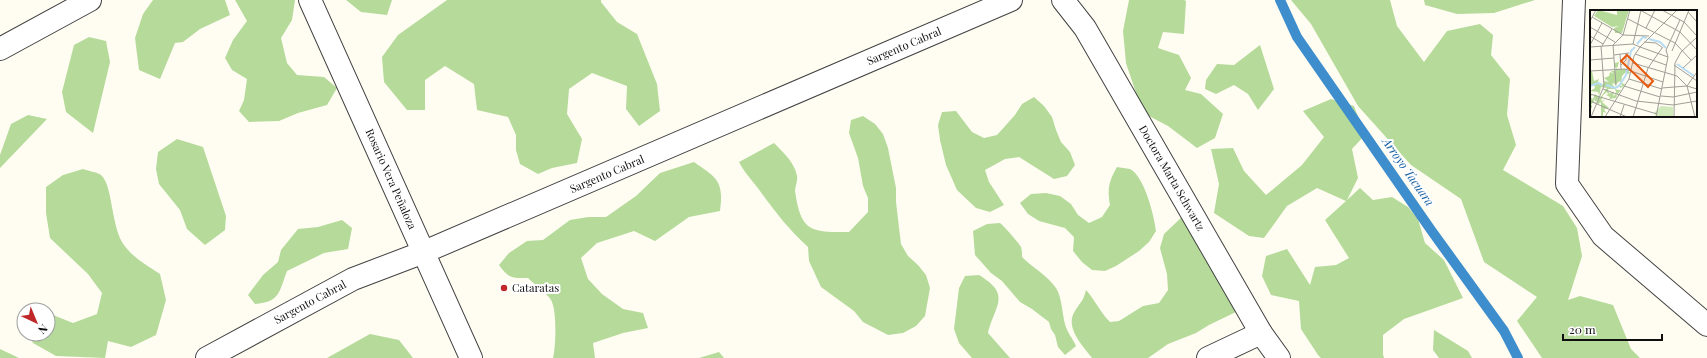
<svg xmlns="http://www.w3.org/2000/svg" width="1707" height="358" font-family="'Playfair Display',serif">
<rect width="100%" height="100%" fill="#fffdf2"/>
<g fill="#b5da9a">
<polygon points="153,0 225,0 230,15 200,29 183,42 175,43 160,79 139,70 135,38 143,14"/>
<polygon points="235,0 295,0 292,20 281,38 287,63 297,75 324,77 337,88 327,105 298,113 279,121 249,122 239,111 244,100 247,79 232,70 225,58 233,40 247,21"/>
<polygon points="346,0 392,0 387,15 361,12"/>
<polygon points="447,0 601,0 601,2 617,22 637,34 657,84 660,111 639,126 626,109 627,86 592,73 569,89 567,114 582,139 577,163 552,168 538,174 520,164 516,150 516,135 508,117 477,110 474,84 445,66 425,80 425,110 407,110 384,82 382,57 398,35"/>
<polygon points="1129,0 1184,0 1186,1 1184,34 1163,32 1158,48 1179,55 1191,78 1185,90 1201,94 1223,114 1215,138 1197,148 1168,126 1149,116 1140,105 1126,63 1123,31"/>
<polygon points="1291,0 1390,0 1397,26 1424,62 1447,31 1480,24 1493,35 1491,55 1510,79 1507,115 1516,145 1503,170 1563,206 1577,228 1582,256 1568,300 1580,296 1613,305 1631,349 1640,358 1542,358 1517,321 1537,297 1484,262 1461,199 1411,165 1358,106 1311,24"/>
<polygon points="1424,0 1535,0 1494,13 1457,14 1425,5"/>
<polygon points="89,37 106,41 110,62 93,133 66,112 62,92 74,45"/>
<polygon points="1260,45 1274,89 1258,110 1248,94 1234,85 1216,94 1205,89 1206,80 1217,64 1234,65"/>
<polygon points="1034,97 1044,106 1052,117 1056,130 1061,142 1070,152 1075,165 1067,176 1054,179 1019,157 1005,159 985,170 989,182 1004,205 990,212 976,208 957,190 946,165 940,140 938,125 942,112 956,111 972,132 984,138 997,135 1015,115 1022,104"/>
<polygon points="1331,99 1354,106 1365,135 1352,149 1358,178 1347,200 1360,188 1373,200 1392,197 1408,207 1418,219 1425,243 1444,260 1463,298 1404,319 1383,335 1383,354 1384,358 1321,358 1318,355 1301,329 1299,301 1271,295 1262,276 1266,256 1287,249 1310,285 1315,267 1336,265 1349,258 1325,220 1346,201 1317,188 1287,206 1264,238 1249,236 1214,213 1219,184 1211,149 1233,148 1244,171 1266,195 1302,165 1324,137 1303,111"/>
<polygon points="28,115 47,119 0,168 0,155 11,124"/>
<path d="M863,116L875,124L883,134L888,148L896,188V202L901,244L908,256L918,265L926,275L930,288L925,316L916,326L903,333L888,335L863,322L854,311L821,287L809,261L808,247C787,228 774,210 757,187C751,179 744,172 739,162L774,143C783,152 795,163 797,176C798,181 795,186 795,191C801,233 811,232 849,232L868,212V198L863,186L858,158L849,133L851,120Z"/>
<polygon points="177,139 203,147 226,216 225,230 205,245 187,229 180,210 159,184 156,169 158,152"/>
<path d="M694,162C717,178 724,181 720,211L689,217L655,241L634,231L597,243L581,258L588,279L602,294L623,309L643,313L648,328L623,333L593,343L595,358H553C556,346 557,310 551,300C546,292 535,285 528,278C512,278 509,279 499,265L509,253L527,241L543,240L570,220L588,217H606L636,196L660,173Z"/>
<path d="M1117,167C1121,168 1126,168 1130,169C1145,177 1154,216 1156,231L1149,242L1139,251L1116,266L1105,271L1092,270L1082,262L1073,251L1074,237L1065,228L1039,221L1028,214L1020,203L1031,194L1046,193L1060,196L1071,204L1078,215L1089,223L1102,217L1110,205C1107,189 1109,181 1117,167Z"/>
<path d="M83,169C88,171 97,172 101,175C113,185 111,228 124,245C133,258 147,265 160,274L166,300L156,335L131,347L108,341L105,358L56,356L33,343L29,334H48V317L53,315L73,323L97,314L102,293L88,274L50,238L46,213V187L63,175Z"/>
<path d="M1184,215L1201,253L1238,311L1209,325L1196,333L1168,344L1148,358H1092C1083,346 1064,327 1075,311C1081,301 1083,302 1086,290C1095,300 1100,312 1110,322L1119,321L1143,306L1159,303L1168,290L1167,274L1160,248L1164,234Z"/>
<path d="M342,220L352,228L348,249L324,253L287,271C279,292 280,302 255,304L248,295L263,275L278,262L281,250L298,229L318,227Z"/>
<path d="M1000,223C1005,227 1018,242 1021,247C1022,250 1022,254 1022,257C1033,268 1047,275 1056,288C1062,297 1062,313 1065,324C1067,332 1073,339 1076,346L1065,355L1058,347L1055,335L1051,329L1049,322L1032,309L1020,302L1002,281L991,273L975,255L973,231L987,224Z"/>
<path d="M979,275C1012,295 995,305 988,333L1010,358H972L959,343L954,329L959,288L965,276Z"/>
<polygon points="1434,330 1468,351 1472,358 1439,358 1433,350"/>
<polygon points="370,334 399,340 413,358 327,358"/>
<polygon points="0,349 19,358 0,358"/>
<polygon points="719,352 724,358 699,358"/>
</g>
<g fill="none" stroke-linecap="round" stroke-linejoin="round">
<polyline stroke="#3e8ecd" stroke-width="10" points="1280,0 1297,37 1431,230 1504,331 1518,358"/>
<defs>
<g id="minor">
<polyline points="310,0 471,358"/>
<polyline points="1063,0 1085,28 1261,333 1279,358"/>
<polyline points="1574,0 1567,184 1603,236 1707,325"/>
<polyline points="0,49 90,0"/>
<polyline points="207,358 353,279 424,252 1011,0"/>
<polyline points="1208,358 1261,333"/>
</g>
</defs>
<use href="#minor" stroke="#424242" stroke-width="24"/>
<use href="#minor" stroke="#fff" stroke-width="22"/>
</g>
<circle fill="#c02728" stroke="#fff" stroke-width="1.5" cx="504" cy="288" r="4"/>
<g text-anchor="middle" stroke-width="4" stroke-linejoin="round" paint-order="stroke">
<g font-size="11" fill="#0f0f0f" stroke="#fff">
<text transform="translate(904 46) rotate(-23)" y="4">Sargento Cabral</text>
<text transform="translate(607 174) rotate(-23)" y="4">Sargento Cabral</text>
<text transform="translate(1172 178) rotate(60)" y="4">Doctora Marta Schwartz</text>
<text transform="translate(391 179) rotate(66)" y="4">Rosario Vera Peñaloza</text>
<text transform="translate(310 302) rotate(-28)" y="4">Sargento Cabral</text>
</g>
<g font-size="11" fill="#0f0f0f" stroke="#fff" text-anchor="start">
<text x="512" y="292">Cataratas</text>
</g>
<g font-size="12" font-style="italic" fill="#1860a2" stroke="#fff">
<text transform="translate(1408 172) rotate(55)" y="4">Arroyo Tacuara</text>
</g>
</g>
<g transform="translate(1590 10)">
<rect width="107" height="107" fill="#fffdf2"/>
<path d="M71,96L83,97V107H67L64,103Z" fill="#d1eabb"/>
<path d="M8,0L27,5V0H39L32,23H25L24,18L29,16L22,17L4,6ZM29,52L27,59H37L40,63L36,65V62L32,66L31,73L35,74L32,79L33,76L31,78L28,76H32L30,71L26,74L27,78L24,73L22,74L27,80H31L27,85L25,79H18L19,83L24,82L23,86L26,84L27,86L26,88L19,89L20,87L16,85L22,83L18,84L17,82L13,85L11,91L15,90L12,92L19,98L14,99L16,103L13,102V106L11,107V92L7,95L8,89L6,92L4,89V92L7,93H2V98H0L2,94H0V85L3,84L0,87L3,89L5,84L10,88L17,78L11,77L9,86L8,82L0,81L5,78L4,74L0,77V63L2,61L4,71L9,69L8,72L14,75V71L19,72L14,68L19,66L20,62L24,64L21,61H25L27,57L25,58V53Z" fill="#b5da9a"/>
<path fill="none" stroke="#b7dcf6" stroke-width="2" d="M59,29L70,32L76,38M47,34L53,27L57,28M87,54L104,66M16,75L25,78L29,76L36,65L41,41L45,37M0,76L8,73L12,75"/>
<path fill="none" stroke="#9f9e97" stroke-width="1" d="M50,0L90,22L107,40M72,0L94,12L107,26M98,2L107,12M2,7L33,25L59,26M38,9L85,33L101,50M0,11L6,0M0,17L25,32M56,18L65,0M0,26L13,34M54,32L66,33L73,38M43,34L51,0M0,35L12,13M12,36L22,19M0,37L43,34L50,37M50,37L78,47M76,40L90,10M82,41L99,0M30,44L31,59M45,44L76,55M24,45L39,43M0,50L24,48M43,53L87,66L97,76L107,79M31,55L36,50V44M84,55L107,71M93,58L107,45M0,61L35,59L73,72M39,69L72,79M26,75L23,35L33,25L40,0M34,76L70,87M97,76L105,107M72,78L97,76L107,62M13,79L46,91L83,95M0,84L67,104M71,86L83,87L107,82M0,91L37,107M83,95L107,91M1,107L14,76L11,36M15,107L39,69L44,46L50,37L87,0M30,107L34,95M43,107L58,58L72,38M66,107L78,47L76,40M84,107L85,53L91,42L107,27"/>
<path fill="#e8590c" fill-opacity="0.15" stroke="#e8590c" stroke-width="2" d="M37,45L63,71L58,77L31,51Z"/>
<rect width="107" height="107" fill="none" stroke="#0f0f0f" stroke-width="2"/>
</g>
<g transform="translate(36 322) rotate(136)"><circle r="19" fill="#ffffff" stroke="#9f9f9f"/>
<path d="M0-3L7 15L0 10L-7 15Z" fill="#c02728"/>
<text y="-6" font-size="11" font-weight="bold" text-anchor="middle" fill="#0f0f0f">N</text>
</g>
<path d="M1563 334v6h99v-6" fill="none" stroke="#0f0f0f" stroke-width="2"/>
<text x="1569" y="334" font-size="12" fill="#0f0f0f" stroke="#ffffff" stroke-width="3" paint-order="stroke">20 m</text>
</svg>
